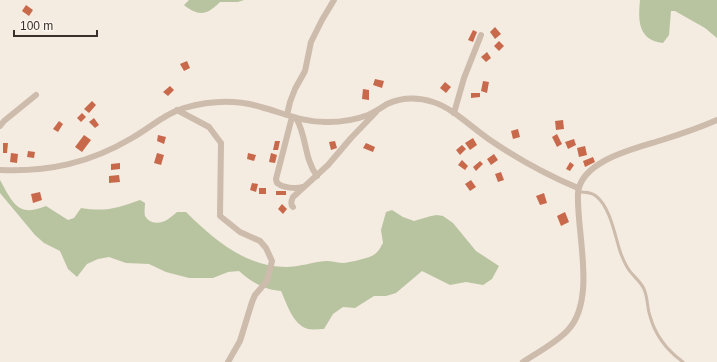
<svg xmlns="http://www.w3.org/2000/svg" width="717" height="362" font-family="Arial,sans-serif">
<rect width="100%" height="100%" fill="#f4ebe1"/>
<g fill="#b8c4a0">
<path d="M189,0H244L238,2H220C207,15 199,17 184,5Z"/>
<path d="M640,0H717V38L705,28L675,11H671L669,35L663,43C638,40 638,21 640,0Z"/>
<path d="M0,180C6,190 14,210 27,210C33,211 40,208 46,206L68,220L74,218L81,208C106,212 118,208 140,200L145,203C145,207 144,213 145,216C147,219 149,221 152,222C163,225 170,218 177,212H186C213,239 246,267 286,267C299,267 313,262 326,261C332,261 338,263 344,263C351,262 372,258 376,253C379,251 381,246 383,243L381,230L386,212L392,210L403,217L414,221L431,216L437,215L443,216L453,223L476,251L499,266L492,279L483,285L466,282L450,285L422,271L396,293L386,296H374L355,308L343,307L333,314L324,329C320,329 313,330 308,329C293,325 287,304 281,291C265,290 251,282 239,271L228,272L213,278H189L166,272L149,264L126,263L109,257L98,259L87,264L77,277L68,269L60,251L44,243L35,235L0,193Z"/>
</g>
<g fill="#c8694b">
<polygon points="26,5 33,10 29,16 22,11"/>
<polygon points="495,27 501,34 495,39 490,32"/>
<polygon points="473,30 477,32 473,42 468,40"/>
<polygon points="499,41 504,46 499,51 494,46"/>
<polygon points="487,52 491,58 486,62 481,57"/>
<polygon points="187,61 190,68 184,71 180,64"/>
<polygon points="375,79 384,81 382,88 373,85"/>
<polygon points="483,81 489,82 487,93 481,91"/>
<polygon points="445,82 451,87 446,93 440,88"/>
<polygon points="170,86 174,90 168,96 163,92"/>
<polygon points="363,89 369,90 369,100 362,99"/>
<polygon points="471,93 480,93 480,97 471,98"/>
<polygon points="92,101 96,105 89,113 84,109"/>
<polygon points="82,113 86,117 81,122 77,118"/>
<polygon points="94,118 99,125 95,128 89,122"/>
<polygon points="563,120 564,129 556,130 555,121"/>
<polygon points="59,121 63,124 58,132 53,129"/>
<polygon points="518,129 520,137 513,139 511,131"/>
<polygon points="557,134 562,144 557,147 552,137"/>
<polygon points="84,135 91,140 82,152 75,147"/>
<polygon points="158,135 166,137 164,144 157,141"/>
<polygon points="473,138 477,145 470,150 465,143"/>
<polygon points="574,139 576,145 568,149 565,142"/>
<polygon points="275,141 280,141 278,150 273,150"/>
<polygon points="335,141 337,148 331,150 329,142"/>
<polygon points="3,143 8,143 7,153 3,153"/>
<polygon points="366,143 375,147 373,152 363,148"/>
<polygon points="462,145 466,149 460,155 456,150"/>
<polygon points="585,146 587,155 579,157 577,148"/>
<polygon points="28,151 35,152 34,158 27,157"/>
<polygon points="11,153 18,154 17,163 10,162"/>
<polygon points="157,153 164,155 161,165 154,163"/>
<polygon points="248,153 256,155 254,161 247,159"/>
<polygon points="271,153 277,155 275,163 269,162"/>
<polygon points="494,154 498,160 491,165 487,159"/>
<polygon points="593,157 595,162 585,167 583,161"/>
<polygon points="462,160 468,166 465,170 458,165"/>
<polygon points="480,161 483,164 476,171 473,167"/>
<polygon points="570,162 574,165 570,171 566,169"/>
<polygon points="120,163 120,169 111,170 111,164"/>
<polygon points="501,172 504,180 498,182 495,174"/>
<polygon points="119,175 120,182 109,183 109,176"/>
<polygon points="471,180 476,187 470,191 465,184"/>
<polygon points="252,183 258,184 256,192 250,190"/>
<rect x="259" y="188" width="7" height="6"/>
<rect x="276" y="191" width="10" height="4"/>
<polygon points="40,192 42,200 33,203 31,194"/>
<polygon points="544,193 547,203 540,205 536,196"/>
<polygon points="282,204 287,209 283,214 278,209"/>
<polygon points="565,212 569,222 561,226 557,216"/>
</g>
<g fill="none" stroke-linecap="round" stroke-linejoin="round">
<path stroke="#cdbbac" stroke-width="3" d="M579,192C585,192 591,192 596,196C611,208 615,237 621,254C623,259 626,266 629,270C634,277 641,282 644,289C648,298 647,308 650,316C655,335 668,351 683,362"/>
<g stroke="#cdbbac" stroke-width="6">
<polyline points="177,110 209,127 221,143 220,216 240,232 260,241 266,248 272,261 267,281 255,295 252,302 240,341 228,362"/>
<polyline points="454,113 464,78 481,35"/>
<polyline points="287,115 290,102 295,89 305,71 311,42 322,20 334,0"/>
<path d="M292,117L276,179L277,183C283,188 296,189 303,187"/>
<path d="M296,118C307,136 304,159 317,176"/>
<polyline points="0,126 4,121 36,95"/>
<path d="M0,170C49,172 90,163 132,138C150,128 164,114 184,108C209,101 235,99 261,107C283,113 305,123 328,122C342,122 355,120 368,115C375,112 381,108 387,104C402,97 418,97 433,102C453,108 472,128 490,140C518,159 547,175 578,188"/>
<path d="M293,207C290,204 291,201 293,197L328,165L351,138L376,112"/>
<path d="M523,362C538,352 556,343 568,330C597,299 576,231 578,193C581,160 637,148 662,140C681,134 699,128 717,120"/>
</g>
</g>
<path d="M14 30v6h83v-6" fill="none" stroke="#3b302b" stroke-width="2"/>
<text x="20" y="30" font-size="12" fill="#3b302b" stroke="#fbf5ee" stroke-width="3" paint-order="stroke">100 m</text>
</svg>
